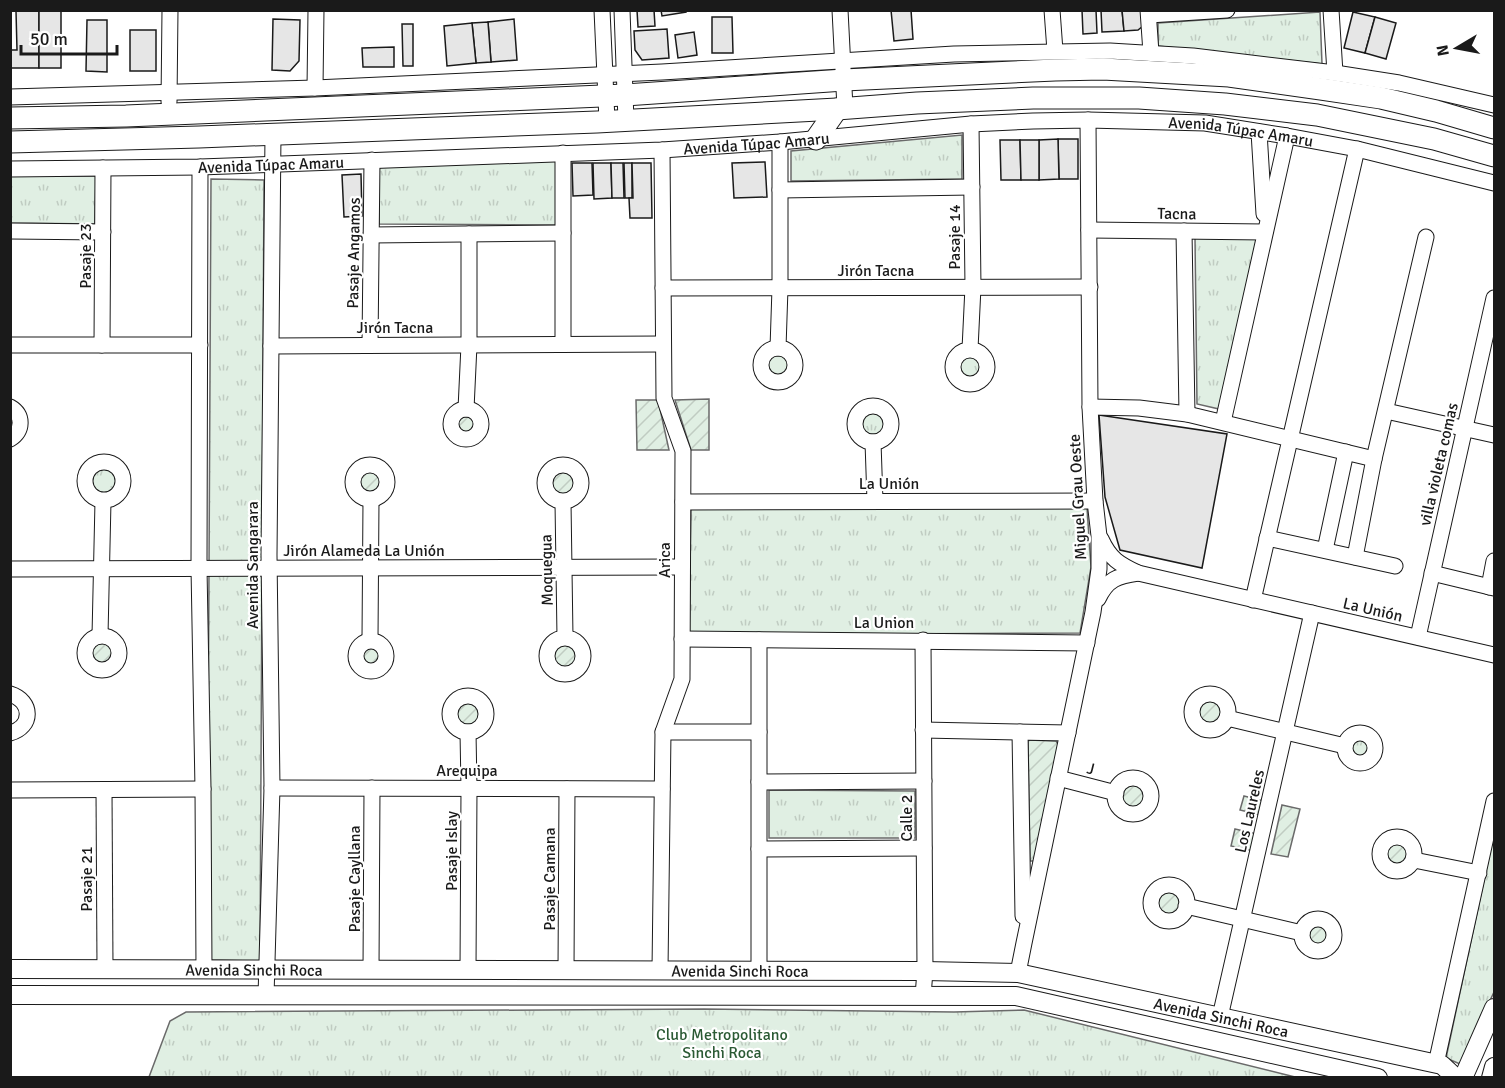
<svg xmlns="http://www.w3.org/2000/svg" width="1505" height="1088" font-family="Signika,sans-serif">
<defs>
<pattern id="park-tufts" width="24" height="20" patternUnits="userSpaceOnUse" patternTransform="scale(1.5)"><rect width="24" height="20" fill="#e0efe3"/><path d="M3 7l-1-3M5 7V3M7 7l1-3M15 17l-1-3M17 17v-4M19 17l1-3" fill="none" stroke="#c0ccc2"/></pattern>
<pattern id="garden-furrows" width="10" height="10" patternUnits="userSpaceOnUse" patternTransform="scale(1.5)"><rect width="10" height="10" fill="#e0efe3"/><path d="M-1 1l2-2M0 10L10 0M9 11l2-2" fill="none" stroke="#c0ccc2"/></pattern>
</defs>
<rect width="100%" height="100%" fill="#fff"/>
<g fill="url(#park-tufts)" stroke="#6a6a6a" stroke-width="1.5">
<polygon points="1320,12 1322,64 1158,46 1158,23"/>
<polygon points="962,135 962,179 791,181 791,151"/>
<polygon points="558,156 557,225 379,224 379,163"/>
<polygon points="11,176 96,176 95,224 11,223"/>
<polygon points="211,179 264,180 260,961 207,960"/>
<polygon points="1195,238 1257,238 1219,409 1197,404"/>
<circle cx="777" cy="365" r="13"/>
<circle cx="970" cy="367" r="14"/>
<circle cx="874" cy="424" r="15"/>
<circle cx="103" cy="481" r="14"/>
<polygon points="691,507 1087,507 1091,567 1080,633 689,635"/>
<circle cx="1360" cy="749" r="10"/>
<polygon points="769,790 915,791 915,838 769,838"/>
<polygon points="1494,833 1494,992 1460,1064 1446,1058"/>
<polygon points="704,1009 954,1012 1024,1010 1295,1077 149,1077 170,1021 186,1012"/>
</g>
<g fill="url(#garden-furrows)" stroke="#6a6a6a" stroke-width="1.5">
<polygon points="709,399 709,450 691,450 675,400"/>
<polygon points="636,400 658,400 669,450 637,450"/>
<circle cx="466" cy="424" r="12"/>
<circle cx="370" cy="482" r="12"/>
<circle cx="563" cy="483" r="12"/>
<circle cx="103" cy="654" r="13"/>
<circle cx="565" cy="656" r="14"/>
<circle cx="371" cy="656" r="13"/>
<circle cx="1210" cy="712" r="12"/>
<circle cx="468" cy="714" r="14"/>
<polygon points="1028,740 1056,741 1060,747 1036,861 1030,861"/>
<circle cx="1133" cy="796" r="12"/>
<polygon points="1244,796 1264,801 1260,815 1240,810"/>
<polygon points="1282,805 1300,809 1288,857 1271,854"/>
<polygon points="1235,829 1257,834 1254,851 1231,846"/>
<circle cx="1397" cy="855" r="11"/>
<circle cx="1168" cy="903" r="12"/>
<circle cx="1318" cy="936" r="11"/>
</g>
<g fill="#e6e6e6" stroke="#1a1a1a" stroke-width="1.5">
<polygon points="637,10 654,10 655,26 638,27"/>
<polygon points="661,10 686,10 686,12 662,16"/>
<polygon points="891,10 911,10 913,39 894,41"/>
<polygon points="1082,10 1096,10 1097,33 1083,34"/>
<polygon points="1101,10 1122,10 1124,31 1102,32"/>
<polygon points="1122,10 1141,10 1143,26 1138,30 1124,31"/>
<polygon points="16,11 39,11 39,68 10,68 10,50 17,50"/>
<rect x="39" y="11" width="22" height="57"/>
<polygon points="1353,12 1375,17 1365,53 1344,48"/>
<polygon points="712,17 732,17 733,53 712,53"/>
<polygon points="1375,17 1396,23 1386,59 1365,53"/>
<polygon points="273,19 300,20 299,61 290,71 272,70"/>
<polygon points="514,19 517,60 491,62 488,22"/>
<polygon points="87,20 107,20 107,72 86,71"/>
<polygon points="488,22 491,62 476,63 472,23"/>
<polygon points="472,23 476,63 447,66 444,26"/>
<polygon points="402,24 413,24 413,66 403,66"/>
<polygon points="667,29 669,58 642,60 635,50 634,31"/>
<rect x="130" y="30" width="26" height="41"/>
<polygon points="694,32 697,55 678,58 675,35"/>
<polygon points="394,47 394,67 363,67 362,48"/>
<polygon points="1058,139 1078,139 1078,179 1059,179"/>
<polygon points="1058,139 1059,179 1039,180 1039,140"/>
<polygon points="1000,140 1020,140 1021,180 1001,180"/>
<polygon points="1020,140 1039,140 1039,180 1021,180"/>
<polygon points="765,162 767,197 734,198 732,163"/>
<polygon points="572,163 592,163 593,195 573,196"/>
<polygon points="593,163 611,163 612,198 594,199"/>
<polygon points="611,163 623,163 624,198 612,198"/>
<polygon points="624,163 632,163 632,198 625,198"/>
<polygon points="632,163 651,163 652,218 630,218 629,198 633,198"/>
<polygon points="361,174 362,216 344,217 342,175"/>
<polygon points="1099,415 1227,434 1202,568 1120,550 1105,497"/>
</g>
<g fill="none" stroke-linecap="round" stroke-linejoin="round">
<defs>
<g id="minor">
<polyline points="602,10 607,121"/>
<polyline points="622,10 626,121"/>
<polyline points="840,10 845,108"/>
<polyline points="1052,10 1055,51"/>
<polyline points="1148,10 1151,53"/>
<polyline points="1331,10 1335,73"/>
<polyline points="1149,15 1227,10"/>
<polyline points="315,88 316,10"/>
<polyline points="10,97 315,88 662,72 954,54 1110,51 1193,56 1335,73 1399,83 1494,105"/>
<polyline points="169,102 170,10"/>
<polyline points="1259,132 1264,214"/>
<polyline points="200,167 199,568 203,789 204,970"/>
<path id="s1" d="M10,169L200,167L662,150L780,142L971,124L1033,121L1088,120L1205,123L1287,136L1357,149L1494,183"/>
<polyline points="780,190 972,187"/>
<polyline points="1089,230 1265,232"/>
<polyline points="10,231 103,232"/>
<polyline points="1184,231 1187,414"/>
<polyline points="371,235 563,233"/>
<polyline points="663,288 1090,287"/>
<polyline points="563,344 563,153"/>
<polyline points="10,345 200,345"/>
<polyline points="102,345 103,168"/>
<polyline points="370,345 372,160"/>
<polyline points="271,346 663,344"/>
<polyline points="778,348 780,288 780,142"/>
<circle cx="778" cy="365" r="17"/>
<polyline points="970,349 973,287 971,124"/>
<circle cx="970" cy="367" r="17"/>
<circle cx="873" cy="424" r="18"/>
<path d="M10,407C24,415 23,431 10,439"/>
<polyline points="1090,407 1139,408 1187,414 1374,459"/>
<circle cx="466" cy="424" r="15"/>
<polyline points="466,409 469,345 469,234"/>
<polyline points="1386,411 1494,435"/>
<polyline points="1223,422 1287,136"/>
<polyline points="873,442 875,501"/>
<circle cx="104" cy="481" r="19"/>
<circle cx="563" cy="483" r="18"/>
<circle cx="370" cy="482" r="17"/>
<polyline points="563,502 565,637"/>
<polyline points="683,502 1095,501"/>
<polyline points="1267,538 1395,566"/>
<path d="M1101,539C1110,559 1119,564 1138,573L1494,655"/>
<polyline points="1325,550 1346,452"/>
<polyline points="1355,557 1374,459 1426,237"/>
<polyline points="10,569 682,567"/>
<polyline points="1432,573 1494,588"/>
<polyline points="1489,587 1494,561"/>
<path d="M1098,599C1107,579 1118,576 1138,573"/>
<polyline points="1253,600 1357,149"/>
<circle cx="102" cy="653" r="17"/>
<polyline points="100,636 103,501"/>
<polyline points="1418,637 1494,298"/>
<circle cx="565" cy="656" r="18"/>
<polyline points="682,639 1087,643"/>
<polyline points="370,640 371,500"/>
<polyline points="923,640 925,971 923,996"/>
<circle cx="371" cy="656" r="15"/>
<circle cx="1210" cy="712" r="18"/>
<path d="M10,694C33,701 33,727 10,733"/>
<circle cx="468" cy="714" r="18"/>
<polyline points="1227,718 1345,746"/>
<polyline points="923,730 1068,733"/>
<polyline points="468,732 469,788 468,970"/>
<polyline points="663,732 759,732"/>
<polyline points="1020,732 1023,916"/>
<circle cx="1360" cy="748" r="15"/>
<polyline points="1058,778 1116,793"/>
<circle cx="1133" cy="796" r="18"/>
<polyline points="759,782 924,781"/>
<polyline points="272,788 662,789"/>
<polyline points="10,790 203,789"/>
<polyline points="104,790 105,969"/>
<circle cx="1397" cy="854" r="17"/>
<polyline points="759,849 924,848"/>
<polyline points="1414,860 1479,873"/>
<circle cx="1169" cy="903" r="18"/>
<polyline points="1186,906 1302,933"/>
<circle cx="1318" cy="935" r="16"/>
<polyline points="371,970 372,788"/>
<polyline points="566,970 567,789"/>
<polyline points="660,970 663,732 682,679 683,451 664,398 662,150"/>
<polyline points="759,970 759,640"/>
<polyline points="1018,973 1024,943 1093,612 1099,569 1099,536 1095,501 1090,407 1088,120"/>
<polyline points="266,996 272,788 269,555 273,134"/>
<polyline points="1220,1017 1312,613"/>
<polyline points="1436,1064 1494,801"/>
</g>
<g id="major">
<path id="s2" d="M10,969L925,971L1018,973L1442,1065L1456,1078"/>
<polyline points="10,995 1016,996 1378,1078"/>
<polyline points="1463,1078 1494,1008"/>
<polyline points="1491,1078 1494,1067"/>
</g>
<g id="highway">
<polyline points="10,118 126,116 625,95 844,80 1055,70 1103,69 1229,76 1321,89 1381,98 1436,111 1494,128"/>
<polyline points="816,139 837,109"/>
<polyline points="10,142 199,137 597,122 837,109 917,103 1033,98 1139,98 1225,104 1317,115 1434,139 1494,156"/>
</g>
</defs>
<use href="#minor" stroke="#1a1a1a" stroke-width="17"/>
<use href="#major" stroke="#1a1a1a" stroke-width="20"/>
<use href="#highway" stroke="#1a1a1a" stroke-width="23"/>
<use href="#minor" stroke="#fff" stroke-width="15"/>
<use href="#major" stroke="#fff" stroke-width="18"/>
<use href="#highway" stroke="#fff" stroke-width="21"/>
</g>
<g text-anchor="middle" stroke-width="4.5" stroke-linejoin="round" paint-order="stroke">
<g font-size="16" fill="#1a1a1a" stroke="#fff">
<text dy="6" stroke="none"><textPath href="#s1" startOffset="1233">Avenida Túpac Amaru</textPath></text>
<text dy="6" stroke="none"><textPath href="#s1" startOffset="747">Avenida Túpac Amaru</textPath></text>
<text dy="6" stroke="none"><textPath href="#s1" startOffset="261">Avenida Túpac Amaru</textPath></text>
<text transform="translate(1177 213) rotate(1)" y="6">Tacna</text>
<text transform="translate(954 237) rotate(-90)" y="6">Pasaje 14</text>
<text transform="translate(353 253) rotate(-89)" y="6">Pasaje Angamos</text>
<text transform="translate(85 256) rotate(-90)" y="6">Pasaje 23</text>
<text x="876" y="276">Jirón Tacna</text>
<text x="395" y="333">Jirón Tacna</text>
<text transform="translate(1438 464) rotate(-77)" y="6">villa violeta comas</text>
<text x="889" y="489">La Unión</text>
<text transform="translate(1077 497) rotate(-93)" y="6">Miguel Grau Oeste</text>
<text x="364" y="556">Jirón Alameda La Unión</text>
<text transform="translate(664 560) rotate(-90)" y="6">Arica</text>
<text transform="translate(252 565) rotate(-90)" y="6">Avenida Sangarara</text>
<text transform="translate(546 570) rotate(-91)" y="6">Moquegua</text>
<text transform="translate(1373 609) rotate(13)" y="6">La Unión</text>
<text x="884" y="628">La Union</text>
<text transform="translate(1091 768) rotate(14)" y="6">J</text>
<text x="467" y="776">Arequipa</text>
<text transform="translate(1249 811) rotate(-77)" y="6">Los Laureles</text>
<text transform="translate(906 818) rotate(-90)" y="6">Calle 2</text>
<text transform="translate(451 851) rotate(-90)" y="6">Pasaje Islay</text>
<text transform="translate(86 879) rotate(-90)" y="6">Pasaje 21</text>
<text transform="translate(354 879) rotate(-90)" y="6">Pasaje Cayllana</text>
<text transform="translate(549 879) rotate(-90)" y="6">Pasaje Camana</text>
<text dy="6" stroke="none"><textPath href="#s2" startOffset="244">Avenida Sinchi Roca</textPath></text>
<text dy="6" stroke="none"><textPath href="#s2" startOffset="730">Avenida Sinchi Roca</textPath></text>
<text dy="6" stroke="none"><textPath href="#s2" startOffset="1216">Avenida Sinchi Roca</textPath></text>
</g>
<g font-size="16" fill="#2b5a34" stroke="#fff">
<text x="722" y="1040">Club Metropolitano<tspan x="722" dy="18">Sinchi Roca</tspan></text>
</g>
</g>
<rect width="1505" height="1088" fill="none" stroke="#1a1a1a" stroke-width="24"/>
<g transform="translate(1457 48) rotate(260)" stroke="#ffffff" stroke-width="4.5" paint-order="stroke">
<path d="M0-4.5L10 22L0 15L-10 22Z" fill="#1a1a1a"/>
<text y="-9" font-size="16" font-weight="bold" text-anchor="middle" fill="#1a1a1a">N</text>
</g>
<path d="M21 45v9h96v-9" fill="none" stroke="#1a1a1a" stroke-width="3"/>
<text x="30" y="45" font-size="18" fill="#1a1a1a" stroke="#ffffff" stroke-width="4.5" paint-order="stroke">50 m</text>
</svg>
